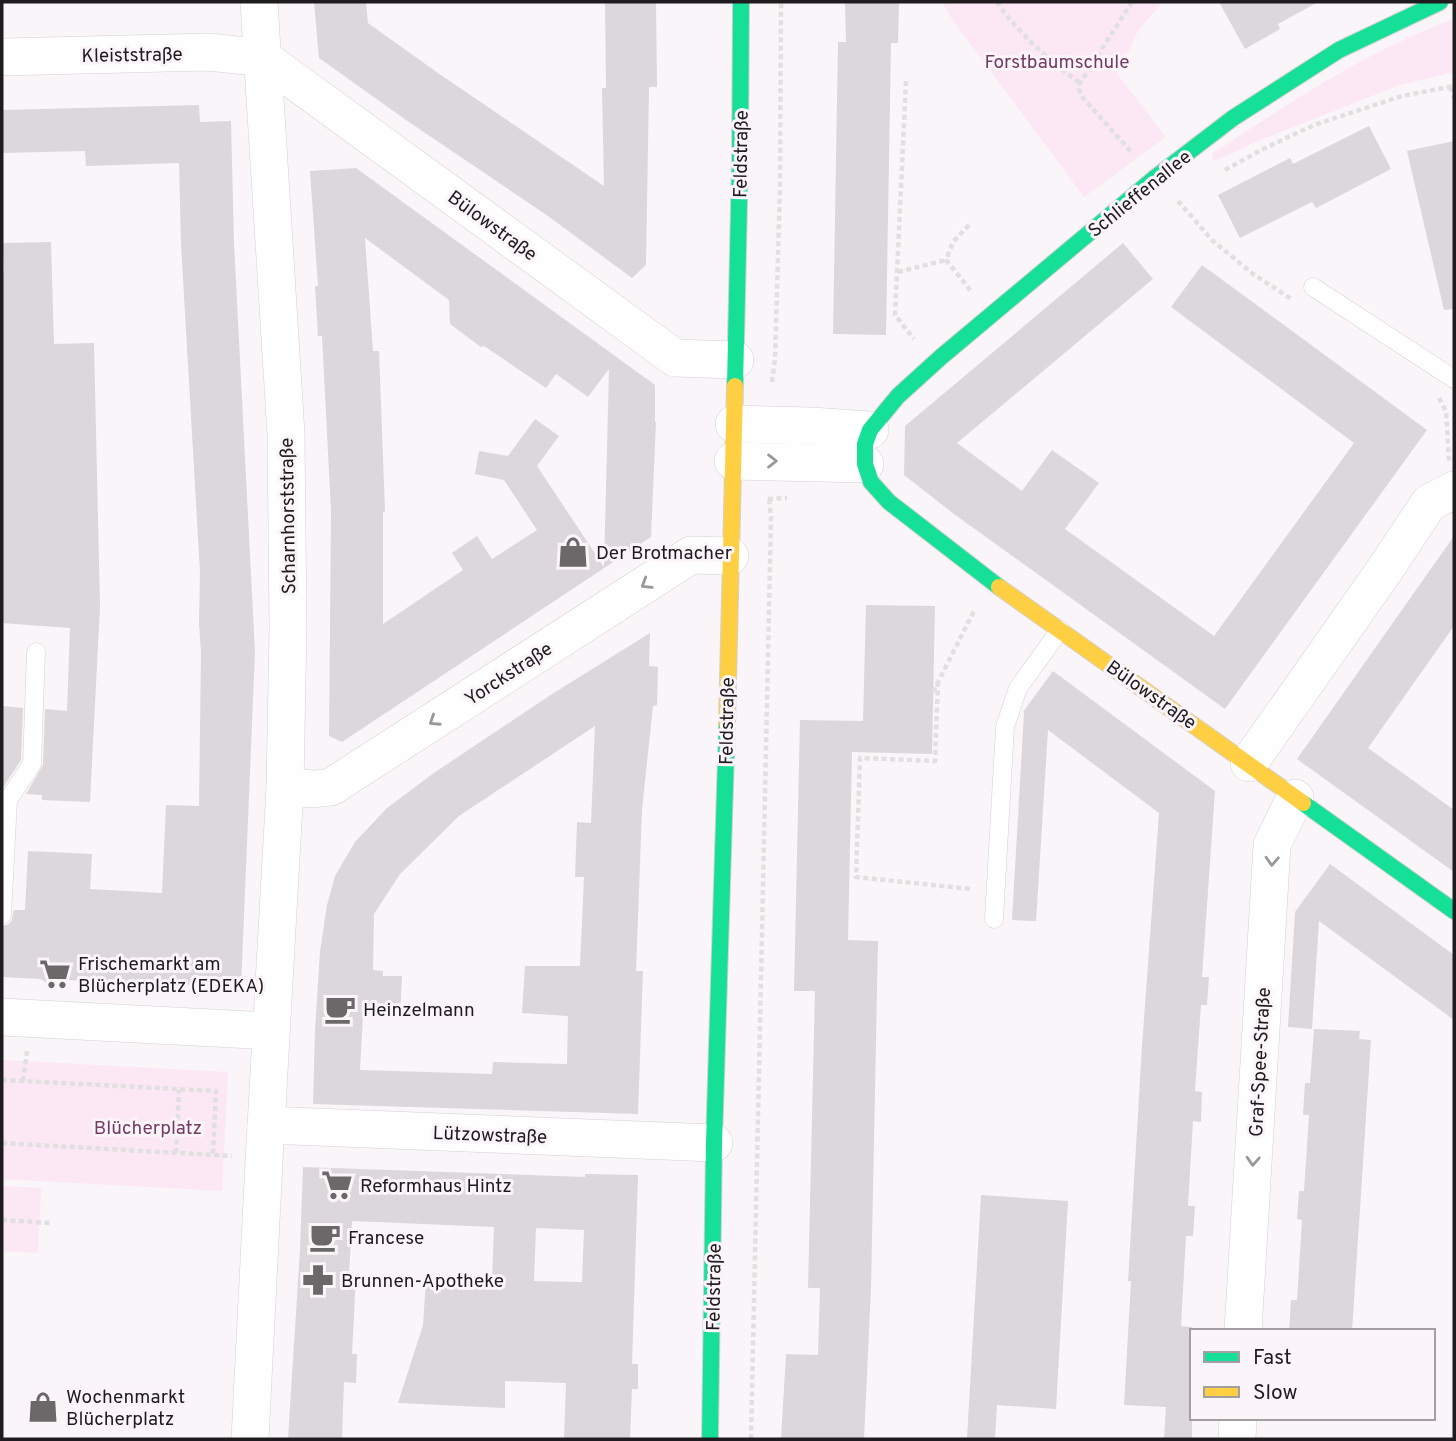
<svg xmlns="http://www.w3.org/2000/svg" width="1456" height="1441" font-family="Overpass,sans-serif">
<rect width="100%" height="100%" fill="#faf5f8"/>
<g fill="#fce7f4">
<polygon points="942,2 1163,2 1139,29 1117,74 1166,137 1084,197 952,19"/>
<path d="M1454,19V72L1400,85L1258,141L1217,160H1213L1212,154C1289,103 1367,51 1454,19Z"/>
<polygon points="2,1060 228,1072 222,1191 2,1179"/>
<polygon points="2,1186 41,1188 38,1253 2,1251"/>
</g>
<g fill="#dbd7da" fill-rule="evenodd">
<polygon points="314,2 366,2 368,23 438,73 604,186 602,88 606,88 605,2 656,2 657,87 649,87 646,265 632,278 548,216 406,120 319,58"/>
<polygon points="845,2 899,2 898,43 891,43 886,335 833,334 838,42 846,42"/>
<polygon points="1219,2 1318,2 1278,24 1280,29 1245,49"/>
<polygon points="199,105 200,122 231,121 234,243 255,652 241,987 67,980 60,985 48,984 41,979 2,977 2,926 7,925 11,922 14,910 25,910 28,851 92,854 90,889 162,893 166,805 199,806 201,652 199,624 200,572 181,244 179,163 86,166 85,151 2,153 2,110"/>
<polygon points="1369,126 1391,169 1316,208 1312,202 1240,238 1218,195 1290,158 1293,164"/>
<polygon points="1454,141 1454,309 1444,310 1407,151"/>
<path d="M356,168L655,385V422H656L651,537L342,742L329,736L331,511L322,336H318L315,286H318L310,171ZM365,238L449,300L450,324L481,347L484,346L546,388L556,374L588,397L609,369L604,567L537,466L559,436L535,419L508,456L479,451L475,474L504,480L537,530L492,559L477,536L452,553L463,570L383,624V512L385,511L379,351H373Z"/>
<polygon points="51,242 54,344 94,343 100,607 90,802 42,800 42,795 26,794 43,765 45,709 67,711 70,628 2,623 2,273 4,272 3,243"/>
<polygon points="1123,243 1153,279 957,443 1022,491 1052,450 1099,483 1065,529 1214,636 1354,443 1171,307 1202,265 1427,430 1225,709 954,514 904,475 905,426"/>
<polygon points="1454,536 1454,626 1368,748 1454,810 1454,872 1297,759"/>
<polygon points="866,605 935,606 932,754 852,752 848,940 878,941 871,1289 864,1439 781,1439 786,1354 818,1355 820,1288 808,1288 815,991 794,991 800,720 863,721"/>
<path d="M650,633L649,666L658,667L657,705L653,706L642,810L636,971H643L638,1114L313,1104L315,1030L320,952L327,905L335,876L355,842L387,808L431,775L549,696ZM595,726L591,823L577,822L575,877H584L580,966H525L522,1013L568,1016L567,1064L493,1062L492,1074L360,1070L363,1015L400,1017L402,976H383V971L373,970L374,914L400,874L459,816Z"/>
<polygon points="1053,671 1215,791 1202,977 1209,977 1207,1005 1201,1005 1195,1091 1202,1092 1201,1122 1193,1121 1188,1206 1195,1206 1193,1236 1186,1236 1181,1326 1192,1327 1192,1439 1164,1439 1166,1407 1124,1405 1131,1281 1128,1281 1142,1046 1159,813 1048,730 1036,921 1012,920 1024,713 1023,712"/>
<polygon points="2,706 23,708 21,760 2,789"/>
<polygon points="1330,864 1454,955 1454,1020 1319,921 1312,1029 1288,1027 1295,912"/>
<polygon points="1314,1029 1360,1031 1359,1039 1371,1040 1352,1331 1289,1331 1291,1300 1297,1300 1302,1220 1297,1219 1299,1191 1304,1191 1309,1115 1303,1115 1304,1098 1305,1083 1310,1083"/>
<path d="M303,1167L585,1177V1174L638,1175L632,1364H638V1389H632L630,1439H564L566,1383L505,1381V1408L398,1403L423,1325L426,1279L492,1281L494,1227L352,1221L349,1275H356L352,1354H357L356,1383L344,1382L342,1439H288L300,1249ZM536,1228L584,1230L582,1282L534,1281Z"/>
<polygon points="981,1195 1068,1201 1056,1409 997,1405 995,1439 967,1438"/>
</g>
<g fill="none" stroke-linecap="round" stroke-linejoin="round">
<defs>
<g id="lane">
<polyline points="1313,287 1454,379"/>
<polyline points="2,915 8,800 32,764 36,652"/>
<polyline points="994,919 1005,727 1018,688 1060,630"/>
</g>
<g id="street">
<polyline points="2,57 209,52 263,58 675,358 735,360"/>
<polyline points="734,424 811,426 870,430"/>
<polyline points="733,461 865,464"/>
<polyline points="1249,763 1386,568 1429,503 1454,490"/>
<polyline points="285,787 314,789 331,787 691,555 730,556"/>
<polyline points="2,1017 271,1031"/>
<polyline points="266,1125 714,1143"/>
<polyline points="1243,1331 1272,845 1295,798"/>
<polyline points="250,1439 264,1162 285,787 288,627 286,434 259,2"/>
<polyline points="1237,1439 1238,1418"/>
</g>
<g id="fast">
<polyline points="735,386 740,160 741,2"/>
<polyline points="999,587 889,502 871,482 865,464 865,444 870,430 898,396 941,357 1156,177 1233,118 1339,50 1440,2"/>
<polyline points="1303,803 1454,911"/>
<polyline points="710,1439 714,1143 727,723"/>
</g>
<g id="slow">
<polyline points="999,587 1303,803"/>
<polyline points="727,723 735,386"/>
</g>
</defs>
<use href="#lane" stroke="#d4d1d2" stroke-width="19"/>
<use href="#street" stroke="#d4d1d2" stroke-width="38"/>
<use href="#fast" stroke="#d4d1d2" stroke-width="18"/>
<use href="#slow" stroke="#d4d1d2" stroke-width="18"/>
<g stroke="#e0e0e0" stroke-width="4.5" stroke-dasharray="5 3.5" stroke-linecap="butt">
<path d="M997,2C1016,31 1051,62 1080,83"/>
<polyline points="1132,2 1080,83 1079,90 1083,98 1133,154"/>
<polyline points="906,81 895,315 914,339"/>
<polyline points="1450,87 1454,98"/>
<polyline points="1225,170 1263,149 1314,125 1402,96 1454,86"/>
<polyline points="1178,201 1212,240 1253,274 1293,300"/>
<polyline points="969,225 953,242 946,260 971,291"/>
<polyline points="898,272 946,260"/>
<polyline points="772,382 775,360 780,188 781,2"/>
<polyline points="1439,398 1446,411 1449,461"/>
<polyline points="768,499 787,498"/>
<polyline points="938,682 935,761 860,758 856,877 972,889"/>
<polyline points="933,692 975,609"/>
<polyline points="2,1080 216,1091 213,1155"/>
<polyline points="23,1081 27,1051"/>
<polyline points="2,1143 232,1156"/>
<polyline points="176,1153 179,1090"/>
<polyline points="2,1220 51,1223"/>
<polyline points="751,1439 771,518 769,496"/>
</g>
<use href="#lane" stroke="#fefefe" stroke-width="18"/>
<use href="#street" stroke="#fefefe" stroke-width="37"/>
<use href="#fast" stroke="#16e098" stroke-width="16"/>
<use href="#slow" stroke="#ffcf43" stroke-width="16"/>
</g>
<defs><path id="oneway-chevron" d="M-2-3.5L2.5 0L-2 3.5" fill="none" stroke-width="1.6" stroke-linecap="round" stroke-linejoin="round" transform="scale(1.75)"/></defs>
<g stroke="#999899">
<use href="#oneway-chevron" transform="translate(772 461)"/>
<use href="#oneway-chevron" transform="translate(646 584) rotate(148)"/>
<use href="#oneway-chevron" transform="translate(434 721) rotate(147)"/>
<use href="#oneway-chevron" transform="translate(1272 861) rotate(93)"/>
<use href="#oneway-chevron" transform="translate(1253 1161) rotate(93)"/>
</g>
<defs>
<symbol id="shop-bare" viewBox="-9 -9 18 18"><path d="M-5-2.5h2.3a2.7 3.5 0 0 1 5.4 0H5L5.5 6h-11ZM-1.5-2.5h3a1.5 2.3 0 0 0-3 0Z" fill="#6b686a" stroke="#fbf4f8" stroke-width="2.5" paint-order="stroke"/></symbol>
<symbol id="supermarket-bare" viewBox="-9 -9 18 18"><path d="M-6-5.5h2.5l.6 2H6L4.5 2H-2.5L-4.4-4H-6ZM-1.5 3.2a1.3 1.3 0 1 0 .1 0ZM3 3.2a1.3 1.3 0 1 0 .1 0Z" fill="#6b686a" stroke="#fbf4f8" stroke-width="2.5" paint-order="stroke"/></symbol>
<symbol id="cafe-bare" viewBox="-9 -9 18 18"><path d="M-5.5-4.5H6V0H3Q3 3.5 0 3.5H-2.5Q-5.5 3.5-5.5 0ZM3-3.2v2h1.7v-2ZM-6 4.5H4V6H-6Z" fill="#6b686a" stroke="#fbf4f8" stroke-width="2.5" paint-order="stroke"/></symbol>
<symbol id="pharmacy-bare" viewBox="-9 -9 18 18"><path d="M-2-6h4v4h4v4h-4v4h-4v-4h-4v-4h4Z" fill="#6b686a" stroke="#fbf4f8" stroke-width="2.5" paint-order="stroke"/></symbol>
</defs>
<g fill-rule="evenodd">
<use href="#shop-bare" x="551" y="530" width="44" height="44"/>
<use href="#supermarket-bare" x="33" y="952" width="44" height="44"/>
<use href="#cafe-bare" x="318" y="987" width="44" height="44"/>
<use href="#supermarket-bare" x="315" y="1163" width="44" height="44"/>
<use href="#cafe-bare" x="303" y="1215" width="44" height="44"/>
<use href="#pharmacy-bare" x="296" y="1258" width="44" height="44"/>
<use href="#shop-bare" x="21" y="1385" width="44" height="44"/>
</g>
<g text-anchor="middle" stroke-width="6" stroke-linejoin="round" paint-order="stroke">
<g font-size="19" fill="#1e1c1e" stroke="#fbf4f8">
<text transform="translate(132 54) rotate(-1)" y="7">Kleiststraße</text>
<text transform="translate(740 154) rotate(-89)" y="7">Feldstraße</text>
<text transform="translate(1139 193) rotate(-39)" y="7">Schlieffenallee</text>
<text transform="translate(493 225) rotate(36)" y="7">Bülowstraße</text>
<text transform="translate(287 516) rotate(-91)" y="7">Scharnhorststraße</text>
<text transform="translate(508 673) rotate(-33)" y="7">Yorckstraße</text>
<text transform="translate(1152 694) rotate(35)" y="7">Bülowstraße</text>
<text transform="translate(726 721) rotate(-89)" y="7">Feldstraße</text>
<text transform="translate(1259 1062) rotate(-87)" y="7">Graf-Spee-Straße</text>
<text transform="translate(490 1134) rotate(2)" y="7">Lützowstraße</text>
<text transform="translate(713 1287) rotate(-89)" y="7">Feldstraße</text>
</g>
<g font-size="19" fill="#733c64" stroke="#fbf4f8">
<text x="1057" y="68">Forstbaumschule</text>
<text x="148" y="1134">Blücherplatz</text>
</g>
<g font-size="19" fill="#1e1c1e" stroke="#fbf4f8" text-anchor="start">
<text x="596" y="559">Der Brotmacher</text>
<text x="78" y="970">Frischemarkt am<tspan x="78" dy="22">Blücherplatz (EDEKA)</tspan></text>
<text x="363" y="1016">Heinzelmann</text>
<text x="360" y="1192">Reformhaus Hintz</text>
<text x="348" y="1244">Francese</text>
<text x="341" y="1287">Brunnen-Apotheke</text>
<text x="66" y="1403">Wochenmarkt<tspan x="66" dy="22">Blücherplatz</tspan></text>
</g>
</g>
<rect width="1456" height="1441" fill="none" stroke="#1e1c1e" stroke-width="7"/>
<rect x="1190" y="1329" width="245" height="91" fill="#fbf4f8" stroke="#a39ea1" stroke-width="2"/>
<rect x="1204" y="1352" width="35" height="10" fill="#16e098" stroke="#a39ea1" stroke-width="2"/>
<text x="1253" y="1364" font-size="21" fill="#1e1c1e">Fast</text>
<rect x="1204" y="1387" width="35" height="10" fill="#ffcf43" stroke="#a39ea1" stroke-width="2"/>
<text x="1253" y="1399" font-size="21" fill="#1e1c1e">Slow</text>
</svg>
